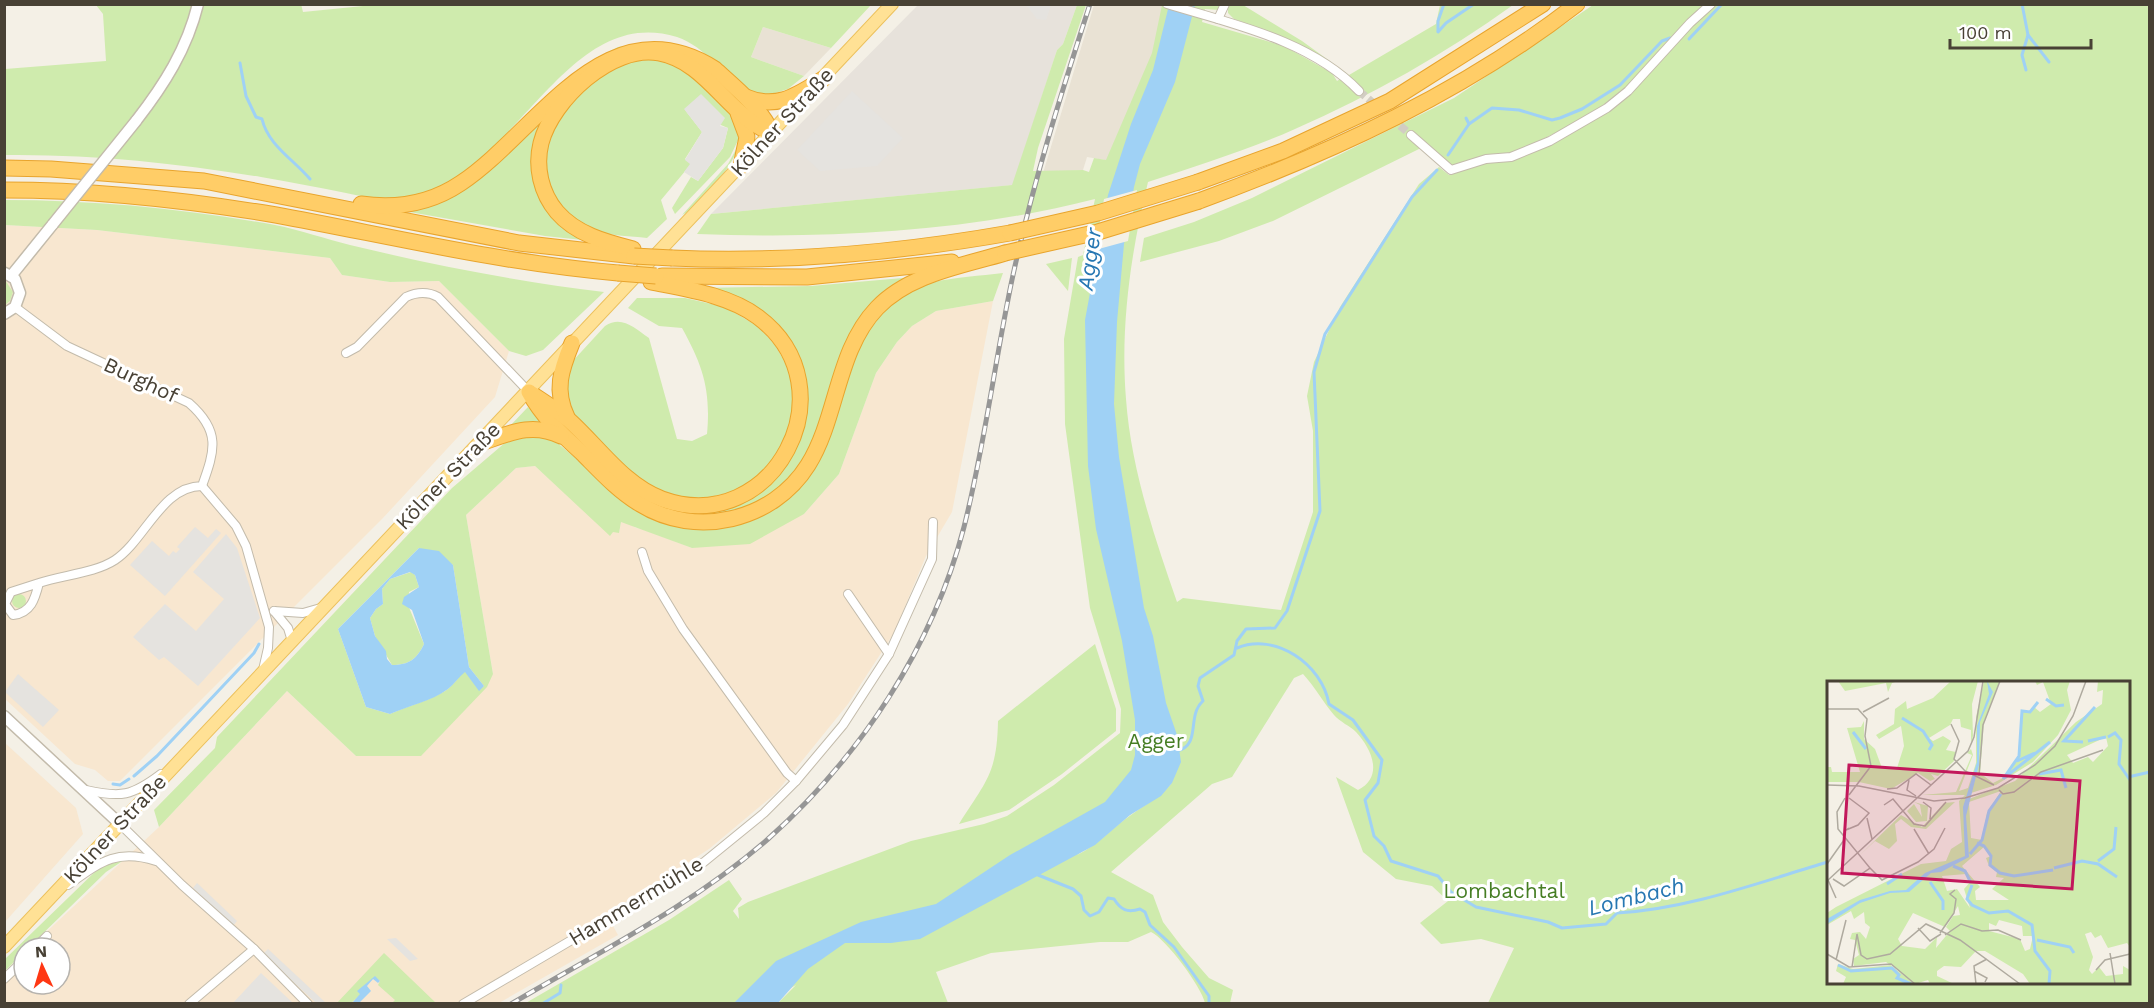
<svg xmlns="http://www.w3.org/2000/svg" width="2154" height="1008" font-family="'Work Sans',sans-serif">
<rect width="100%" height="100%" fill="#f4f0e6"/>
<g fill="#e9e2d4">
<polygon points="1094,5 1169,5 1117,162 1087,157 1083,170 1043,173"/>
<polygon points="763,27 831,48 804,76 751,57"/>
</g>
<g fill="#f8e7d0">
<polygon points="4,225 97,230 330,258 342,275 390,282 439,281 509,351 495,397 383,518 120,781 108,781 95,770 75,764 5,699"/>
<polygon points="993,301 952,512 926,556 894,633 848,704 776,793 709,849 607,915 618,935 499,1003 5,1004 5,973 24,953 24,984 60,984 60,948 29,948 159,827 287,691 356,756 493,674 466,515 516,468 535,466 611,535 612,532 619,532 621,522 629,523 636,528 643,529 692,548 804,514 839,474 876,373 897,342 912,326 936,311"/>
<polygon points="5,743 76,808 83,834 5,922"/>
</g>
<polygon fill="#e7e2db" points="918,5 1077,5 1063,44 1057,50 1013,185 711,214"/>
<g fill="#cfebad" fill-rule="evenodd">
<path d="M301,4L303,12L383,4L871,5L831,48L763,27L751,57L804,76L788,89L772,94L770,99C762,96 752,93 745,89C720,73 706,47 677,37C557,0 511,200 386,200C373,200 358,195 346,193C318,187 289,182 261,177C176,163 91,154 5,155V69L106,61L103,14L96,5Z"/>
<path d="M1077,5H1086L1038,148L1033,171L1083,170L1089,172L1094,158L1106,160L1152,53L1162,5H1222L1219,10L1205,9L1202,22L1284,46L1332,73L1337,81L1345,76L1261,29L1234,19L1228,13V5H1243L1302,41L1349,75L1436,24L1440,5H1513C1445,54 1372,95 1295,129C1248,150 1196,166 1148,182C1131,252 1120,326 1126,399C1131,468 1154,536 1177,602L1183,598L1281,610L1313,512V431L1307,396L1314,362L1340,307L1419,184L1439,167L1449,175L1468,165L1512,160L1581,120L1511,155L1485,157L1452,166L1421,148L1273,221L1219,241L1140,262L1144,238L1194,222L1252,198L1454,98L1593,5H2149V1003H1488L1514,948L1481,939L1441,944L1420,923L1448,901L1432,886L1396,879L1363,852L1336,777L1358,790C1384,777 1372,749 1356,732C1350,726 1340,722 1334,715C1323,702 1315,687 1303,674L1294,678L1232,777L1212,784L1111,872L1153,895L1163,922L1182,947L1209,978L1233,990L1230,1003H1205C1201,986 1166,939 1151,932L1128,942H1100L991,953L936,972L948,1003H778L796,985L764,1003L524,1004L669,920L729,880L742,899L733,911L739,919L738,908L748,902L911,841L984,824L1007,816L1054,785L1120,733L1121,709L1090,608L1065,424L1064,339L1078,257L1083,255L1095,199C966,232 829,239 697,234L711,214L1012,185L1057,50L1063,44ZM1828,682H2128V982H1828ZM1172,783C1160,797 1146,804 1131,815C1112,828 1098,845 1077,855Z"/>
<path d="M642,43C694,46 727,89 762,123L716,82L635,48L555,108L537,182L592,241L545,236L404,211L434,203L596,58L618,47Z"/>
<path d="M629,60H663L689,72L728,107L741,134L730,157L675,214L672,208L691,177L698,181L723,148L728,128L685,110L702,132L685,159L691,164L661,200L667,219L647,238C630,236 613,236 597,231C580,225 563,212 555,197C521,137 582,85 629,60Z"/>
<path d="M739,144C735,164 700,206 682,215L728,164Z"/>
<path d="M4,200C96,200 186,209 275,225C301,230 325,239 350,245C433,265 519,282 604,292L543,350L526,356L509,351L439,281L390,282L342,275L330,258L97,230L5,225Z"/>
<polygon points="1072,258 1068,291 1046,264"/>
<path d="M1003,273L993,301L936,311L912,326L897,342L876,373L839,474L804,514L750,544L692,548L621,522L619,533L613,532L610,536L535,466L516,468L466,515L493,674L487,687L421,756H356L287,691L159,827L154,810L215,748L217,737L452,488L513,436L525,432L554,440L637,510L664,523L696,529L715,528L794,493L815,468C838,403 857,301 934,282C956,277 980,276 1003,273ZM419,548L453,565L469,667L484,686L479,690L465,671C458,677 453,686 445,691C427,702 409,705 390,714L366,707L338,629Z"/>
<polygon points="914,277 882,298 806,458 774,495 722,517 672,513 612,477 543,404 611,469 705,509 793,452 805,419 789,344 702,288 811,286"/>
<polygon points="5,280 13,292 10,301 5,305"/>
<path d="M637,298H685L725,307L759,327L775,345L789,369L794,394L790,430L769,467L735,491L707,498H683L657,490L631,474L569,411L565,375L570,364L605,326C622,315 634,328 649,338L677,439L692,441L707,434C711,390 703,366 682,328L659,326L628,308Z"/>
<polygon points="528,407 545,423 509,427"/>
<path d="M411,572L415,575L419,587L409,592L408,605L424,644C417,659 409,665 392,665L375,636L370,618L376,609L383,604L382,589L390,579Z"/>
<circle cx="19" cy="601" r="7"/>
<path d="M1095,644L1116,709V731L1062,774L1009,810L959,824C986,781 997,774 998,721Z"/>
<polygon points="127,858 106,872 28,948 24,948 24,952 5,971 5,959 102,865"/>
<polygon points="384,953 436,1003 392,1003 395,1000 378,985 380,981 375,977 358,991 361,994 351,1003 336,1004"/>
</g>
<g fill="#e5e3df">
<polygon points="1026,5 1051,5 1046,20 1037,19"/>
<polygon points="852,91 903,138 877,166 820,171 797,150"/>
<polygon points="701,94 725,118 720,126 728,128 723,148 698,181 684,172 690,164 685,160 702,132 684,109"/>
<polygon points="195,527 208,538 216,529 221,533 165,596 130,565 152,541 169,556 173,551 176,553 180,549 177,547"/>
<polygon points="226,534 237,548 260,618 198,686 164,657 159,660 133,637 165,604 196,631 224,599 193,572"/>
<polygon points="18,674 59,710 43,727 5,692"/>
<polygon points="197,883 237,921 233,926 193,888"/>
<polygon points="396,938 418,959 410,961 387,939"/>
<polygon points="268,949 326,1003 316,1003 263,954"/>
<polygon points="261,973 293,1003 233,1003"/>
</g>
<g fill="#9fd1f5" fill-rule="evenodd">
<polygon points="1169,5 1195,5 1175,82 1140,164 1134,187 1124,244 1117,322 1114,404 1119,457 1144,608 1153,636 1166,703 1177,735 1181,762 1172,783 1161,796 1130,815 1095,845 920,939 891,943 845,943 808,969 778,1003 733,1004 776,961 861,922 936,904 1010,855 1105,802 1131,770 1135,755 1135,720 1122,641 1096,529 1088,466 1085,320 1108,195 1131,124 1153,70"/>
<path d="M419,548L439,551L453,565L469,667L484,686L479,691L465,672C459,677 454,684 448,689C430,702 410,705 390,714L366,707L338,629ZM410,572L415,575L419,587L404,597L402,604L412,610L424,644C417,659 409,665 392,665L387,659L386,651L375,636L370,618L376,609L383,604L382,589L390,579Z"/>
<polygon points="375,976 380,981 378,983 373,979 367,986 371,991 359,1003 352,1003 360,994 357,991"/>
</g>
<polygon fill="#f4f0e6" points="1137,190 1128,241 1095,250 1104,199"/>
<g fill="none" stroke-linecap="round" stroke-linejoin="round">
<g stroke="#9fd1f5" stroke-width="3">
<polyline points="2022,4 2028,35 2022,55 2026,70"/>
<polyline points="1438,31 1438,21 1444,4"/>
<polyline points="1438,32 1446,23 1474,4"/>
<polyline points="2028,35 2049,62"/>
<polyline points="1689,39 1722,4"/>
<path d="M240,63L246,96L256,117L262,119C268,145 293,159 310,179"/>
<polyline points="1469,124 1492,108 1519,110 1552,120 1560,118 1582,109 1620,85 1662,41 1670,38"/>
<polyline points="1448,155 1469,124 1466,118"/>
<path d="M1237,648C1275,632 1322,664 1329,704L1353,720L1382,760L1378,783L1365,800L1374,836L1384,846L1391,861L1438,876L1451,892L1476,907L1548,922L1562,928L1606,924L1617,913C1689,909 1760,882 1828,862"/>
<path d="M1177,751C1202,745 1186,716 1203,701L1198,686L1200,678L1234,655L1237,641L1246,629L1275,628L1287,611L1320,511L1314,372L1325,334L1412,197L1437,170"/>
<polyline points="134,776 157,756 254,653 259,644"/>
<polyline points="2128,777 2150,772"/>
<polyline points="113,784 120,785 129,779"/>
<path d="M1038,875L1073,889L1081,896L1084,910L1090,916L1099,912L1108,898L1114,899C1121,910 1127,913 1140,909L1145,912L1150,925L1174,947L1209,996V1004"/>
<polyline points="542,1004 560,993 561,985"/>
</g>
<g stroke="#d2cdc3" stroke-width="8" stroke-dasharray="8 4" stroke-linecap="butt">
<polyline points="1359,91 1379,108"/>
<polyline points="1391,118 1411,135"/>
</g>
<defs>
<g id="minor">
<path d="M1167,4C1232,24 1310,40 1359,91"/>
<polyline points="1218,19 1225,4"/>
<polyline points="1411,135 1451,170 1486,159 1511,157 1550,141 1607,108 1628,91 1690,23 1711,4"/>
<path d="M15,307L67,346L189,403C221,431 215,450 202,486C162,486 145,540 115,560C95,573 63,575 39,583C35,599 31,613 13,615L5,604L11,592L39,583"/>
<path d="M346,353L357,347L406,297C417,292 427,291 438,297L529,392"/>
<polyline points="202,486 236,526 246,546 269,627 268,648 263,670"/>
<polyline points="642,552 648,571 683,629 787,773 796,781"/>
<polyline points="848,594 889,654"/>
<polyline points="274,611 303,613 324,607"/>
<polyline points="274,611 288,628 292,641"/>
<path d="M86,790C121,798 132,796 161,774"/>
<polyline points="121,825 182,885 254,949 189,1004"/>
<path d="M68,885C99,863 116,848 156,861"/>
<polyline points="35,948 47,936"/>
<polyline points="254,949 308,1004"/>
<polyline points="4,979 24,960"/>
<polyline points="463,1004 704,862 764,813 796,781 843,725 889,654 932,559 933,522"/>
</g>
<g id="tertiary">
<path d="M136,121C164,85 187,49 198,4"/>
<polyline points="11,276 53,224"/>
<polyline points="4,314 15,307 20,293 15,279 5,273"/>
<polyline points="4,716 121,825"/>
</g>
<polyline id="primary" points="4,947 892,4"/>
<g id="motorway">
<path d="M746,97C777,110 797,95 823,79"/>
<polyline points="738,113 747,137 741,166"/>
<polyline points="4,168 51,169 204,181 519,243 634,256"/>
<polyline points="1198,182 1283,151 1390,101 1543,4"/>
<path d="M4,190C96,190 186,200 276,215C390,236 502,263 618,273"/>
<path d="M1199,201C1333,152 1464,92 1577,4"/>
<path d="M361,204C396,209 430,204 461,183C538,132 606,0 715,69C736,88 760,107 772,133"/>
<path d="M633,249C605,242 576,234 557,212C541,193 535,167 541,143C552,100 612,44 659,53C708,62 728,117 772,133"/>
<path d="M672,258C786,263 897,253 1010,233"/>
<polyline points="662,276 807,277 952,262"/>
<path d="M529,392C542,416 561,434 582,453C600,471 618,491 640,504C696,539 773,521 808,465C838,417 836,351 877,308C909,274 962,266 1005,253"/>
<path d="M532,394C544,402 557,410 569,420C599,447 624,485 662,499C773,539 853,388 758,317C729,295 686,289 651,282"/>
<path d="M567,417C554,390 561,370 572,343"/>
<path d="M481,443C510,433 532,422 561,436"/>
</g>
</defs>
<use href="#minor" stroke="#c3bbab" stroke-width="10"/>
<use href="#tertiary" stroke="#c3bbab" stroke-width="13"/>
<use href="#primary" stroke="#ecc15d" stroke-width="14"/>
<use href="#motorway" stroke="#e8a42d" stroke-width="17"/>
<use href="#minor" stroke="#fff" stroke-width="8"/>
<use href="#tertiary" stroke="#fff" stroke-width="10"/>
<use href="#primary" stroke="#ffe195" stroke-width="12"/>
<use href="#motorway" stroke="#ffcd67" stroke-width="15"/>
<defs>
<path id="rail" d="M511,1004C599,952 690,907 768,839C860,757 933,647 964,527C985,444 995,359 1013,275C1033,183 1061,94 1090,4"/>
</defs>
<use href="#rail" stroke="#969696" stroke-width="5"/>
<use href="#rail" stroke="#fff" stroke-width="3" stroke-dasharray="9" stroke-linecap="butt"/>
<defs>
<polyline id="tertiary-bridge" points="53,224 136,121"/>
<g id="motorway-bridge">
<polyline points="1010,233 1098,213 1198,182"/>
<polyline points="1005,253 1098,232 1199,201"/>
<polyline points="634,256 672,258"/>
<polyline points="618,273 656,276"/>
</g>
</defs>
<use href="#tertiary-bridge" stroke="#c3bbab" stroke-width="13" stroke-linecap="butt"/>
<use href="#motorway-bridge" stroke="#e8a42d" stroke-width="17" stroke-linecap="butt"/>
<use href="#tertiary-bridge" stroke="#fff" stroke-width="10"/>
<use href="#motorway-bridge" stroke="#ffcd67" stroke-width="15"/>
</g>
<g text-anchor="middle" stroke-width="6" stroke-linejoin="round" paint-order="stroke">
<g font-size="21" fill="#484135" stroke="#fff">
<text transform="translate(782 122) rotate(-47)" y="7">Kölner Straße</text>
<text transform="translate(141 380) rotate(25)" y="7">Burghof</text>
<text transform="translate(448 476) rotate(-46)" y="7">Kölner Straße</text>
<text transform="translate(115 829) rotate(-47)" y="7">Kölner Straße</text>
<text transform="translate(636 901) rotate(-31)" y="7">Hammermühle</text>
</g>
<g font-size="21" fill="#467e24" stroke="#fff">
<text x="1156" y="748">Agger</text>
<text x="1504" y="898">Lombachtal</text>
</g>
<g font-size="22" font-style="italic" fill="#2677b2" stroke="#fff">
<text transform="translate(1089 259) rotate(-82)" y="8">Agger</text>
<text transform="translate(1636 896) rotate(-14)" y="8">Lombach</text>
</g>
</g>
<g transform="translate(1827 681)">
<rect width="303" height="303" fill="#f4f0e6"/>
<path d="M11,0H71L65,2L61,11L59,2L18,10ZM124,0H151L145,23L146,55L144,62V49L134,46L133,38H126L123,44L102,57L106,60L116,55L124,60L119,69L129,71L127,80L111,95L104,93L108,98L103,100L91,92L64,108L32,101H0V86H4L5,91H33L20,47L34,46L37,40V58L48,68L55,87H70L77,65L74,45L52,58L49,54L67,43L68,28L79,20L80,28L106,17ZM157,0H173L157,40L153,92L166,102L176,97L192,75L196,29L203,31L207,26L213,31L224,23L216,1L210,4L208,0H243L240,9L244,29L231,54L206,81L169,104L144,112L142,118L188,100L249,41L275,23L276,9L270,11L271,0H303V266L300,262L281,267L274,254L268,257L264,251L258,253L266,276L262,289L265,293L272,286L279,295L296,293V285L303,289V303H203L196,293L158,270H149L134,286L117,285L110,290V295L127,303H103L101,299L88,303L59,281L27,285L26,278L32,274L28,259L23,258L25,252L33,251L39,258L43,246L38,242L37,231L27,238L24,230L0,244V232L9,226L94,183L119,180L124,168L135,161L132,120L138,114H95L129,111L145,74L140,72L144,68L146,74L132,110L141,107L149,82V36ZM279,56L281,65L266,81L261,76L246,82L240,74ZM174,110L160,132L155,159L144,157L142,121ZM157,166L164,175L159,177L162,185L170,191L169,196L177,197L165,208L182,219H149L148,210L153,206L135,185ZM139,193L144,200L137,208L143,227L130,208L120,210L115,195ZM131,225L133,234L126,235L119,246L123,250L109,267L110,256L98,268L75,265L71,258L86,232L118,246ZM172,239L195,245L196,255H206L203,268L198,270L193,258L162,250V242L169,245ZM87,121L101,125L100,140L89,141L80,130L87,123L95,136L93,124ZM128,121L99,148L84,146L74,138L68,143L70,160L62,168L48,160L33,174L74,134L95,146L117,122ZM11,283L26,288L65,284L87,303H16L19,296L9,290Z" fill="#cfebad" fill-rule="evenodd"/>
<path d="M160,0L166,11L153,41L152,84L139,135L142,176L114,191L104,192L82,211L63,212L33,222L0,243V238L33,219L63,210L79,209L98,192L138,175L136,126L150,81V45L162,13Z" fill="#9fd1f5"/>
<path fill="none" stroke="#9fd1f5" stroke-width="3" d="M219,18L229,25L237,24M75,37L96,50L105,64L102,69M26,51L39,68M281,56L288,52L294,59L292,83L303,99M261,60L279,56M256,61L237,60L268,26M190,80L208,72M212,93L234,89L239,107M177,97L223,61M176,98L192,75L195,30L203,31L211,21M150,162L157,165L164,175L163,184L173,192L187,195L226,189M143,173L155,159L162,130L174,113M271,180L287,168L289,146M126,185L138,190L144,202M227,187L255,180L271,183L290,196M103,201L116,220V229M60,203L75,193M145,204L140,218L145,224L162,232L181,230L205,244L208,270L223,290L222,303M210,259L243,266L247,272M11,284L24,290L65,287L72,294L70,297L84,303"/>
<path fill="none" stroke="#afaa9f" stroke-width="1.5" d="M0,28H31L40,38L38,55L44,85L22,114M36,31L62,17M124,43L132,60L127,78L138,90L167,104M152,95L156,44L173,0M82,99L80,109L89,115M0,104L32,105L107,120L138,117L171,107L208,84L228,65L246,35L259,0M60,108L70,107L89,93L104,104M172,109L176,113L187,111L214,91L276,69M22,117L42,132L31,144L19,149L22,147M96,121L104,127L103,138M57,124L66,118L76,130M76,130L87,143L98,145L119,121M40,137L45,158M87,148L102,173M0,183L17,159M43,187L55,199L91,181L107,168L118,147M6,198L17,205L43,187L11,148L10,131L18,117M1,199L9,217M0,200L141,70L147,56L156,0M91,247L103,260L114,253M113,252L127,232L129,218L123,213L128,209M30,253L34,274L40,278L63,273L99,243L133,259L193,303M118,254L134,243L155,250L171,249L194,259M283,272L288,303M0,273L22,286L64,283L88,303M9,279L19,239M25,286L30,253M269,289L278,279L303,273M147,290L160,297L158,301M149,303L147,285L160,278"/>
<path fill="#c2185b" fill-opacity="0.15" stroke="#c2185b" stroke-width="3" d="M22,84L253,100L245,208L15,192Z"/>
<rect width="303" height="303" fill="none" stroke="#484135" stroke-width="3"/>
</g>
<rect width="2154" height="1008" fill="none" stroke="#484135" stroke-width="12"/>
<g transform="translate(42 966) rotate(356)"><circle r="28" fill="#ffffff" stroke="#b6b3ae" stroke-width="1.5"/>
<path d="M0-4.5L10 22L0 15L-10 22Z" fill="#ff3713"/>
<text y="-9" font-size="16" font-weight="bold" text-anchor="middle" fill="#484135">N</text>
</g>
<path d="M1950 39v9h141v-9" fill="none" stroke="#484135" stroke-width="3"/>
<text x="1959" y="39" font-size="18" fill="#484135" stroke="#ffffff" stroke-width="4.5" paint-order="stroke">100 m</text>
</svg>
